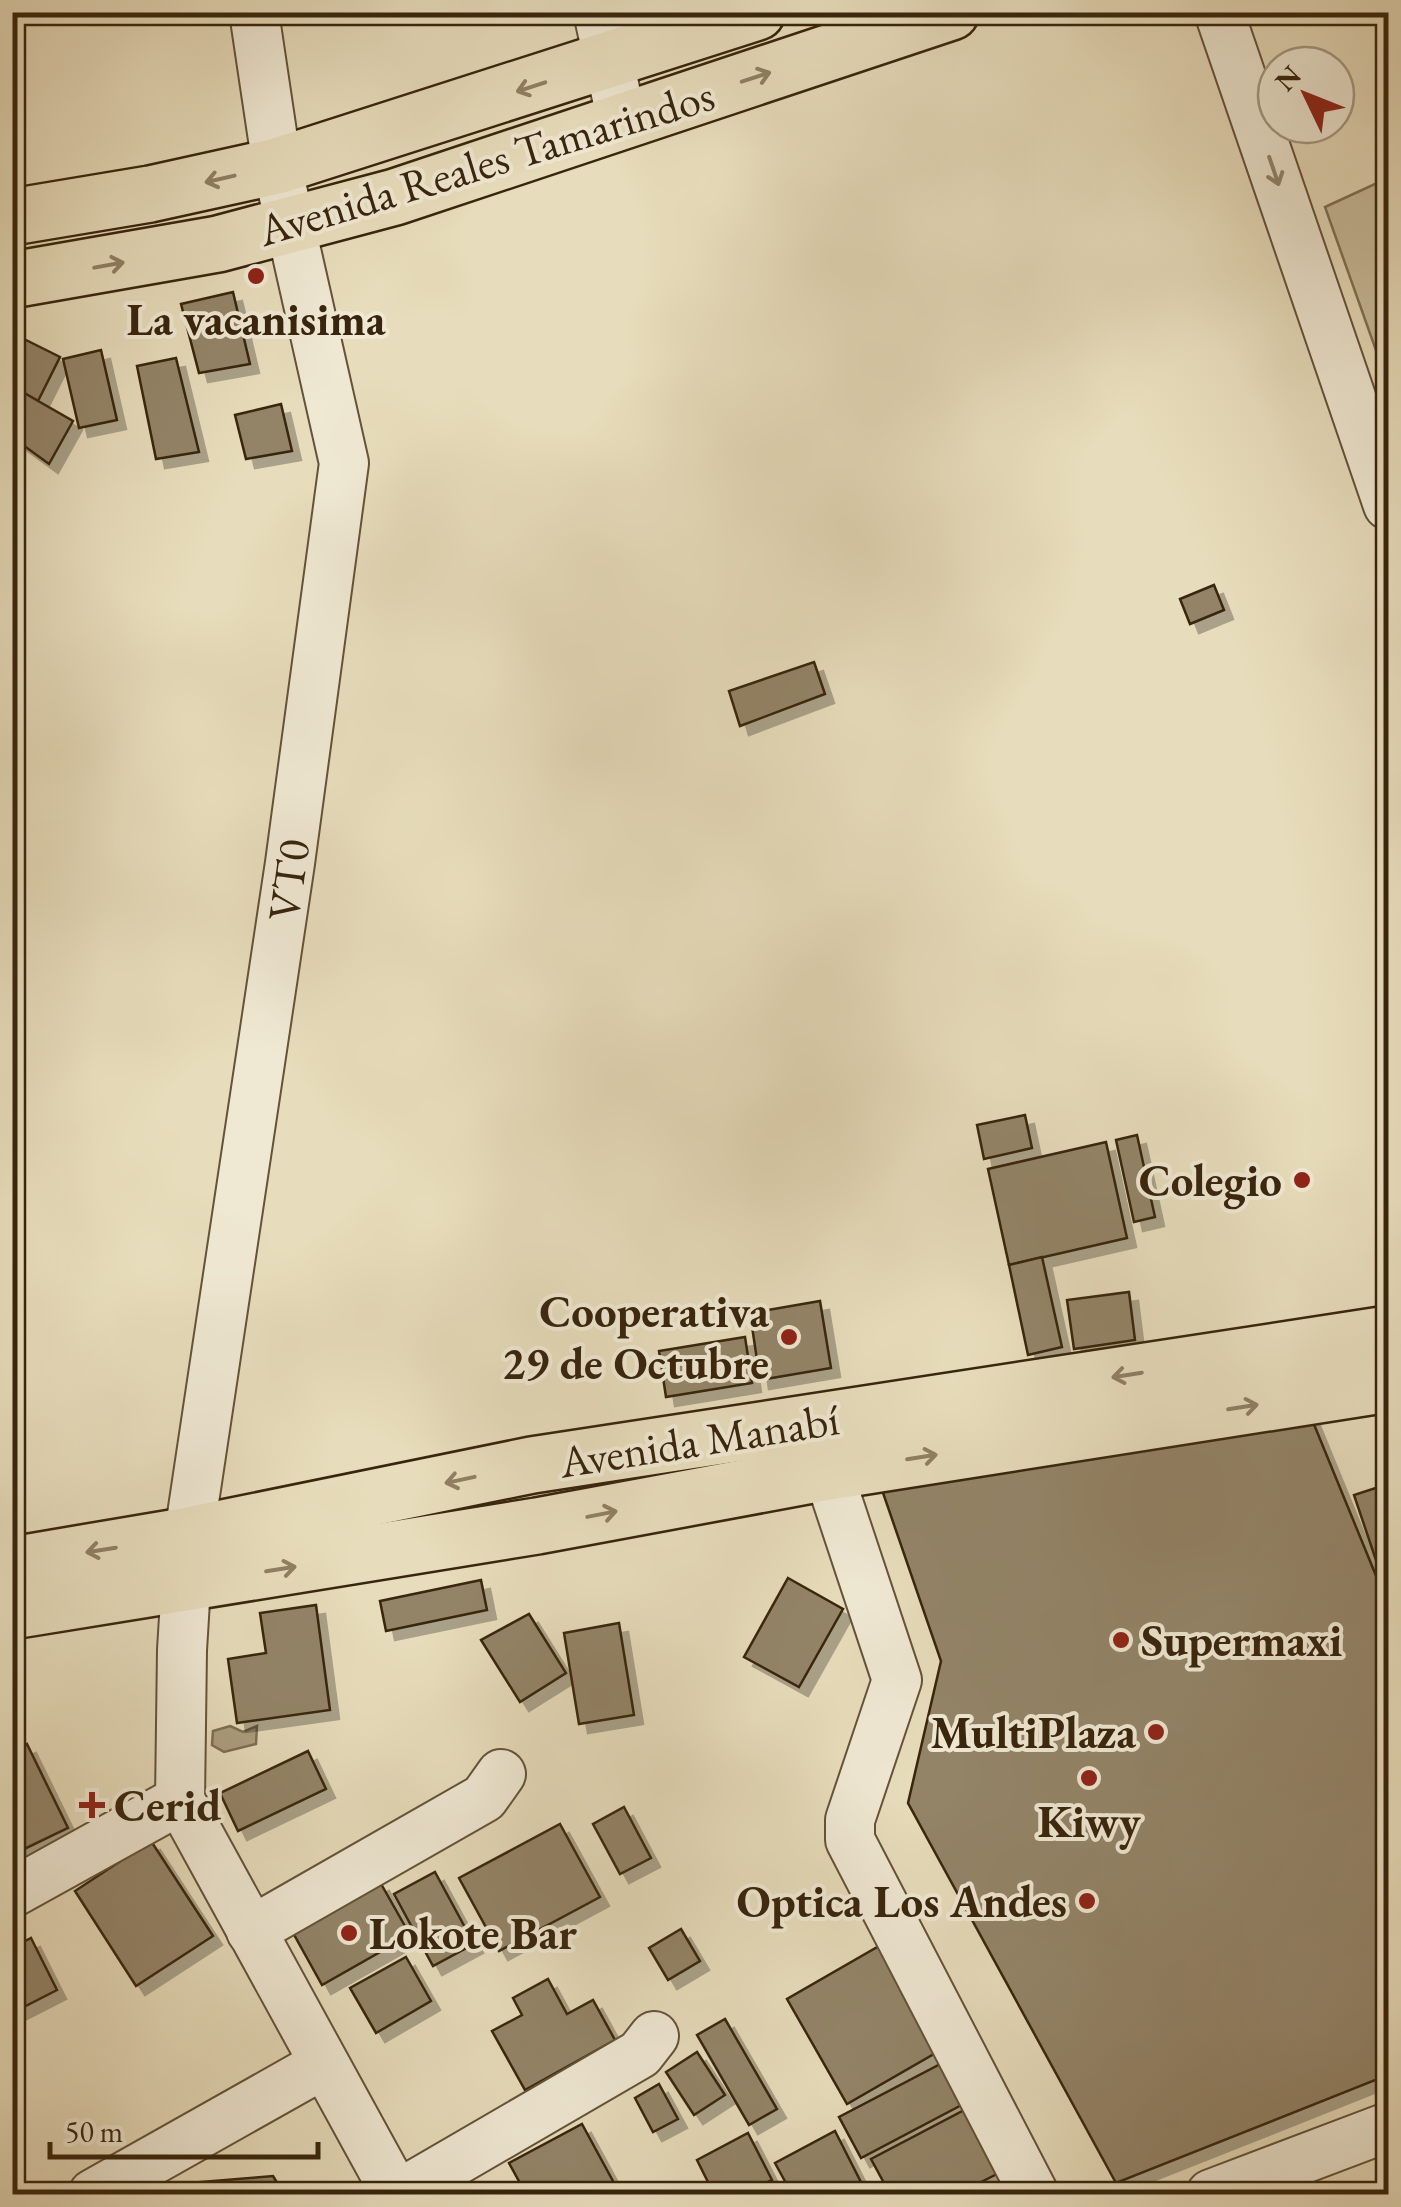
<svg xmlns="http://www.w3.org/2000/svg" width="1401" height="2207" font-family="'EB Garamond',serif">
<defs>
<filter id="shadow"><feDropShadow dx="9" dy="9" stdDeviation="0" flood-color="#0004"/></filter>
</defs>
<rect width="100%" height="100%" fill="#e7dcbb"/>
<filter id="stains"><feTurbulence type="fractalNoise" baseFrequency=".002" numOctaves="4"/><feColorMatrix values="0 0 0 0 .2 0 0 0 0 .09 0 0 0 0 .02 0 0 0 .5 -.17"/></filter>
<radialGradient id="worn" r=".72"><stop offset=".6" stop-color="#630" stop-opacity="0"/><stop offset="1" stop-color="#630" stop-opacity=".3"/></radialGradient>
<polygon fill="#c9bd9d" stroke="#807155" stroke-width="2.5" points="1388,178 1388,384 1325,207"/>
<polygon fill="#ac9e80" stroke="#7e6e52" stroke-width="2.5" points="230,1726 243,1732 257,1726 256,1744 224,1752 212,1745 213,1731"/>
<g fill="#938467" stroke="#38250d" stroke-width="2.5" filter="url(#shadow)">
<polygon points="233,292 250,364 199,373 181,304"/>
<polygon points="22,338 60,357 38,401 12,386 12,351"/>
<polygon points="101,350 117,420 79,428 63,359"/>
<polygon points="176,358 199,452 156,459 137,366"/>
<polygon points="12,386 73,421 49,464 12,437"/>
<polygon points="281,404 292,451 246,459 235,415"/>
<polygon points="1214,585 1224,610 1190,624 1180,599"/>
<polygon points="814,662 825,694 740,726 729,691"/>
<polygon points="1025,1115 1032,1148 984,1159 977,1125"/>
<polygon points="1137,1135 1155,1217 1134,1222 1116,1140"/>
<polygon points="1106,1142 1127,1238 1009,1265 988,1169"/>
<polygon points="1042,1257 1062,1347 1028,1355 1009,1265"/>
<polygon points="1129,1292 1135,1340 1074,1349 1067,1300"/>
<polygon points="820,1301 831,1368 760,1380 750,1313"/>
<polygon points="745,1337 752,1383 666,1397 659,1351"/>
<polygon points="1311,1417 1388,1605 1388,2075 1116,2183 908,1803 941,1661 881,1487"/>
<polygon points="1388,1484 1388,1565 1379,1569 1354,1495"/>
<polygon points="788,1578 843,1609 799,1687 744,1657"/>
<polygon points="481,1580 487,1610 386,1631 380,1601"/>
<polygon points="316,1605 330,1710 237,1723 228,1659 266,1653 260,1613"/>
<polygon points="529,1614 566,1673 520,1702 481,1640"/>
<polygon points="619,1623 634,1715 579,1724 564,1633"/>
<polygon points="27,1744 68,1828 14,1854 12,1751"/>
<polygon points="308,1751 326,1789 238,1831 220,1793"/>
<polygon points="624,1807 651,1858 620,1874 593,1824"/>
<polygon points="560,1824 600,1897 499,1951 459,1878"/>
<polygon points="151,1841 213,1936 136,1986 75,1891"/>
<polygon points="435,1872 474,1944 433,1966 394,1894"/>
<polygon points="380,1882 410,1935 322,1985 292,1931"/>
<polygon points="681,1929 700,1961 668,1980 649,1948"/>
<polygon points="31,1938 57,1990 12,2013 12,1948"/>
<polygon points="886,1942 946,2047 847,2104 787,1999"/>
<polygon points="406,1957 431,2001 376,2033 350,1988"/>
<polygon points="548,1979 567,2014 593,2000 615,2040 525,2090 492,2031 522,2015 513,1998"/>
<polygon points="725,2019 777,2109 749,2125 697,2035"/>
<polygon points="697,2052 725,2095 694,2115 666,2072"/>
<polygon points="950,2059 971,2100 861,2158 839,2117"/>
<polygon points="659,2084 678,2119 653,2132 635,2098"/>
<polygon points="972,2106 1005,2170 957,2194 890,2194 871,2159"/>
<polygon points="582,2124 620,2194 526,2194 509,2163"/>
<polygon points="835,2131 867,2194 792,2194 775,2163"/>
<polygon points="748,2133 772,2180 743,2194 714,2194 697,2160"/>
<polygon points="273,2176 284,2194 195,2194 188,2183"/>
</g>
<g fill="none" stroke-linecap="round" stroke-linejoin="round">
<defs>
<g id="minor">
<polyline points="254,12 277,166 344,463 290,863 189,1535 182,1650 180,1800 396,2194"/>
<polyline points="598,12 622,121"/>
<polyline points="1219,12 1388,505"/>
<polyline points="828,1472 897,1680 850,1820 850,1840 1034,2194"/>
<polyline points="12,1893 180,1800"/>
<polyline points="251,1931 484,1798 501,1774"/>
<polyline points="93,2194 322,2065"/>
<polyline points="399,2194 640,2054 654,2036"/>
<polyline points="1211,2194 1388,2127"/>
</g>
<g id="major">
<polyline points="12,217 150,194 277,166 757,12"/>
<polyline points="12,280 218,244 395,197 951,12"/>
<polyline points="12,1565 189,1535 532,1465 1388,1334"/>
<polyline points="12,1611 537,1526 828,1472 1388,1384"/>
</g>
</defs>
<use href="#minor" stroke="#645338" stroke-width="52"/>
<use href="#major" stroke="#38250d" stroke-width="60"/>
<use href="#minor" stroke="#efe8d3" stroke-width="48"/>
<use href="#major" stroke="#e7dcbb" stroke-width="55"/>
</g>
<defs><path id="oneway-shaft" d="M-6 0H5M1.5-3L5.5 0L1.5 3" fill="none" stroke-width="1.6" stroke-linecap="round" stroke-linejoin="round" transform="scale(2.5)"/></defs>
<g stroke="#908064">
<use href="#oneway-shaft" transform="translate(756 77) rotate(-18)"/>
<use href="#oneway-shaft" transform="translate(531 87) rotate(162)"/>
<use href="#oneway-shaft" transform="translate(220 179) rotate(167)"/>
<use href="#oneway-shaft" transform="translate(109 265) rotate(-10)"/>
<use href="#oneway-shaft" transform="translate(1127 1375) rotate(171)"/>
<use href="#oneway-shaft" transform="translate(1243 1407) rotate(-9)"/>
<use href="#oneway-shaft" transform="translate(922 1457) rotate(-9)"/>
<use href="#oneway-shaft" transform="translate(460 1480) rotate(168)"/>
<use href="#oneway-shaft" transform="translate(602 1514) rotate(-11)"/>
<use href="#oneway-shaft" transform="translate(101 1550) rotate(171)"/>
<use href="#oneway-shaft" transform="translate(281 1569) rotate(-9)"/>
</g>
<use stroke="#948670" href="#oneway-shaft" transform="translate(1274 171) rotate(71)"/>
<g fill="#8f2418" stroke="#efe8d3" stroke-width="4">
<circle cx="256" cy="276" r="10"/>
<circle cx="1302" cy="1180" r="10"/>
<circle cx="789" cy="1337" r="10"/>
<circle cx="1121" cy="1640" r="10"/>
<circle cx="1156" cy="1732" r="10"/>
<circle cx="1089" cy="1778" r="10"/>
<path d="M87 1790h10v10h10v10h-10v10h-10v-10h-10v-10h10z"/>
<circle cx="1087" cy="1901" r="10"/>
<circle cx="349" cy="1933" r="10"/>
</g>
<g text-anchor="middle" stroke-width="8" stroke-linejoin="round" paint-order="stroke">
<g font-size="45" fill="#38250d" stroke="#efe8d3">
<text transform="translate(486 162) rotate(-17)" y="16">Avenida Reales Tamarindos</text>
<text transform="translate(288 880) rotate(-82)" y="16">VT0</text>
<text transform="translate(699 1440) rotate(-9)" y="16">Avenida Manabí</text>
</g>
<g font-size="45" font-weight="bold" fill="#38250d" stroke="#efe8d3" text-anchor="end">
<text x="256" y="335" text-anchor="middle">La vacanisima</text>
<text x="1282" y="1196">Colegio</text>
<text x="769" y="1327">Cooperativa<tspan x="769" dy="52">29 de Octubre</tspan></text>
<text x="1141" y="1656" text-anchor="start">Supermaxi</text>
<text x="1136" y="1748">MultiPlaza</text>
<text x="114" y="1821" text-anchor="start">Cerid</text>
<text x="1089" y="1837" text-anchor="middle">Kiwy</text>
<text x="1067" y="1917">Optica Los Andes</text>
<text x="369" y="1949" text-anchor="start">Lokote Bar</text>
</g>
</g>
<rect width="1401" height="2207" fill="none" stroke="#e7dcbb" stroke-width="50"/>
<rect x="15" y="15" width="1371" height="2177" fill="none" stroke="#38250d" stroke-width="5"/>
<rect x="25" y="25" width="1351" height="2157" fill="none" stroke="#38250d" stroke-width="2.5"/>
<g transform="translate(1306 95) rotate(313)"><circle r="48" fill="#efe8d3" stroke="#a69a84" stroke-width="2.5"/>
<path d="M0-8L18 38L0 25L-18 38Z" fill="#8f2418"/>
<text y="-15" font-size="28" font-weight="bold" text-anchor="middle" fill="#38250d">N</text>
</g>
<path d="M50 2142v15h268v-15" fill="none" stroke="#38250d" stroke-width="5"/>
<text x="65" y="2142" font-size="30" fill="#38250d" stroke="#efe8d3" stroke-width="8" paint-order="stroke">50 m</text>
<rect width="100%" height="100%" filter="url(#stains)"/>
<rect width="100%" height="100%" fill="url(#worn)"/>
</svg>
